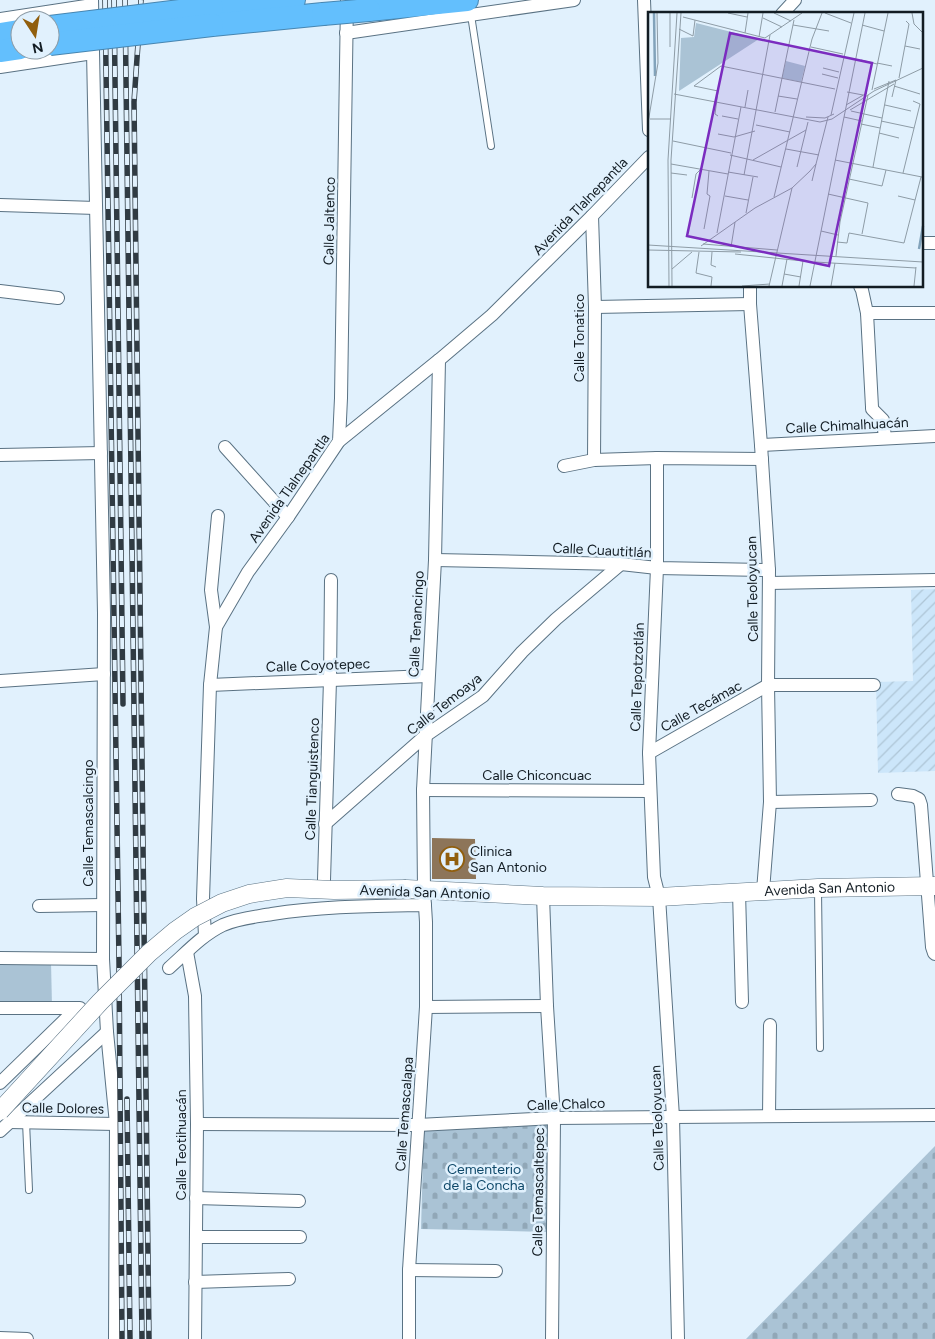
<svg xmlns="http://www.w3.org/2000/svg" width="935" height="1339" font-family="Figtree,sans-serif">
<defs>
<pattern id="industrial-furrows" width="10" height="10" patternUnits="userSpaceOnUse" patternTransform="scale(1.25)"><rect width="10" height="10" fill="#cce6fa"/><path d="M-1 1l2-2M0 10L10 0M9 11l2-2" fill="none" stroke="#aec5d6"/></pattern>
<pattern id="cemetery-stones" width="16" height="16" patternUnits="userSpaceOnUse" patternTransform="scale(1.25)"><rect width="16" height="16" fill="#aac3d5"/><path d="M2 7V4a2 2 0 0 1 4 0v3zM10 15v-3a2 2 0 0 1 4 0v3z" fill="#91a7b7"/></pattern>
</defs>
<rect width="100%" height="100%" fill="#e1f1fd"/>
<polygon fill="url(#industrial-furrows)" points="935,589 935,771 878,773 876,682 913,681 911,590"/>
<g fill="url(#cemetery-stones)">
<polygon points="547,1122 547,1232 421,1229 424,1124"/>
<polygon points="935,1146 935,1339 746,1339"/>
</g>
<polygon fill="#aac3d5" points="0,962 51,962 52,1006 0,1006"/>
<polygon fill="#8d7559" points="432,838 475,839 476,879 432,879"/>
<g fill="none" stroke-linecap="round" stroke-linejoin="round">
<defs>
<g id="service">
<polyline points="471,15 491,146"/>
<polyline points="818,890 820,1048"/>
<polyline points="26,1122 29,1190"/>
</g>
<g id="minor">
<polyline points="92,0 104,613 103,959 107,1032 116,1124 115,1339"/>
<polyline points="644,0 649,130"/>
<polyline points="782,14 795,0"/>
<polyline points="0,19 92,5"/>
<polyline points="346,33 574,0"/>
<polyline points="0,67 93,53"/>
<polyline points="0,205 96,208"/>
<polyline points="592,216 595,307 594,460"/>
<polyline points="921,243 935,243"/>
<polyline points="750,286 750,304 761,445 769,570 768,685 770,802 763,891"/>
<polyline points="860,286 862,290 867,313 872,407 872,409 883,420 885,438"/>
<polyline points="0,291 58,298"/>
<polyline points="595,307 750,304"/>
<polyline points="867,313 935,313"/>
<polyline points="339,441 341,398 347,0"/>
<polyline points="761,445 935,436"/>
<polyline points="225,447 288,517"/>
<polyline points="0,455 101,453"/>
<polyline points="657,458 657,568 649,753 654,877 659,897 673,1117 678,1339"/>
<polyline points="564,466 594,460 657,458 762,459"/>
<polyline points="435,560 621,564 657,568 769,570"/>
<polyline points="769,583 935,580"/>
<polyline points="216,627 211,590 218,516"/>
<polyline points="0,681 104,674"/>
<polyline points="210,685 428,676"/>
<polyline points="649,753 768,685 874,685"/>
<polyline points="423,790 650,791"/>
<polyline points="898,794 913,796 919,799 921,805 932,947 934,953 935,954"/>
<polyline points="770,802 871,800"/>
<polyline points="325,824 425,736 483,696 522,652 556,619 621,564"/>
<polyline points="324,880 330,680 331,580"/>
<polyline points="739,892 742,1002"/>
<polyline points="543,896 547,1006 554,1118 552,1339"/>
<polyline points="39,906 103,905"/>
<polyline points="205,935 203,899 210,685 216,627 248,572 288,517 339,441 439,360 492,315 592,216 649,157"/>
<polyline points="187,952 195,996 197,1124 195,1339"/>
<polyline points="0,958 103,959"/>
<path d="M169,968C186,953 202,935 223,925C239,918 255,917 272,914C322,906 374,906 425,905"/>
<polyline points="426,1007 547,1006"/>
<polyline points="0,1008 80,1008"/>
<polyline points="0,1083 77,1008"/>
<polyline points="769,1116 770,1025"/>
<polyline points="9,1122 116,1124"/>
<polyline points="197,1124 418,1125 554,1118 935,1115"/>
<polyline points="0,1131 107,1032"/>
<polyline points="196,1198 299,1201"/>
<polyline points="196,1237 300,1237"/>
<polyline points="409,1270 496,1271"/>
<polyline points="195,1282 289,1279"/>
<polyline points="0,1338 27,1339"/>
<polyline points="409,1339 409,1270 426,1007 426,922 424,890 423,790 435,560 439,360"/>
</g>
<g id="secondary">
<path id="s1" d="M406,889L543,896L659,897L818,888L935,886"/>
</g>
<g id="motorway">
<polyline points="212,7 294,0"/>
<polyline points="369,10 467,0"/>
<polyline points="212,25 323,14"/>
<polyline points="0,34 20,31"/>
<polyline points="0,51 20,48"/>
</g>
</defs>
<use href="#service" stroke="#5a7283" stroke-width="8"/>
<use href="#minor" stroke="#5a7283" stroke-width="14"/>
<use href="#secondary" stroke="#5a7283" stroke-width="19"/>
<use href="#motorway" stroke="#4786b1" stroke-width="24"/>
<use href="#service" stroke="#fff" stroke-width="6"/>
<use href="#minor" stroke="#fff" stroke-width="12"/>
<use href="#secondary" stroke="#fff" stroke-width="18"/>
<use href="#motorway" stroke="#63bffd" stroke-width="22"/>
<defs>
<g id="rail">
<polyline points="105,0 119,962 122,1339"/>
<polyline points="114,0 123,704"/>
<polyline points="125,0 142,1339"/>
<polyline points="141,0 134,102 149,1339"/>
<polyline points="127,1099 130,1339"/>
</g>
</defs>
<use href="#rail" stroke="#303b43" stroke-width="5.5"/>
<use href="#rail" stroke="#e1f1fd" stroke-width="4" stroke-dasharray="11" stroke-linecap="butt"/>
<defs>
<polyline id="secondary-bridge" points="0,1111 100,1002 149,953 175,931 195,917 222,903 249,894 287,888 334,890 406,889"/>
<g id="motorway-bridge">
<polyline points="323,14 369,10"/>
<polyline points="50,27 212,7"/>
<polyline points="50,44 212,25"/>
</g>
</defs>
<use href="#secondary-bridge" stroke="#5a7283" stroke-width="19" stroke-linecap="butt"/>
<use href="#motorway-bridge" stroke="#4786b1" stroke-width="24" stroke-linecap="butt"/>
<use href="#secondary-bridge" stroke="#fff" stroke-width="18"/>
<use href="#motorway-bridge" stroke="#63bffd" stroke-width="22"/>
</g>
<defs>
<symbol id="hospital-ring" viewBox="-11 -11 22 22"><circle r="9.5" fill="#e1f1fd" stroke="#915f0e" stroke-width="1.5"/><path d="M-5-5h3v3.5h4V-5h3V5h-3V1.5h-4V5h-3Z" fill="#915f0e"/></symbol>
</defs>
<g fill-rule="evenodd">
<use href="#hospital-ring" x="438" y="845" width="28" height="28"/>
</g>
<g text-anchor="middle" stroke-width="5" stroke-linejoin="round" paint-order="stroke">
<g font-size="14" fill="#121c23" stroke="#e1f1fd">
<text transform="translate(580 206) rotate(-46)" y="5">Avenida Tlalnepantla</text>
<text transform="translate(329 221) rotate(-89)" y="5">Calle Jaltenco</text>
<text transform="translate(579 338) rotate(-90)" y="5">Calle Tonatico</text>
<text transform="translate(847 425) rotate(-3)" y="5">Calle Chimalhuacán</text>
<text transform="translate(289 488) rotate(-55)" y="5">Avenida Tlalnepantla</text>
<text transform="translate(602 550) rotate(3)" y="5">Calle Cuautitlán</text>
<text transform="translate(752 589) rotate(-91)" y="5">Calle Teoloyucan</text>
<text transform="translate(416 624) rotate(-87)" y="5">Calle Tenancingo</text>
<text transform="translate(318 665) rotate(-2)" y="5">Calle Coyotepec</text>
<text transform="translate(637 677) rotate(-88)" y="5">Calle Tepotzotlán</text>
<text transform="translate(444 704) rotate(-38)" y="5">Calle Temoaya</text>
<text transform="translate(701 706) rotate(-29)" y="5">Calle Tecámac</text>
<text x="537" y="780">Calle Chiconcuac</text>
<text transform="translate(312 779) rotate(-88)" y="5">Calle Tianguistenco</text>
<text transform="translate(88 823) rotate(-90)" y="5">Calle Temascalcingo</text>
<text dy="5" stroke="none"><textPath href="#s1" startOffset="424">Avenida San Antonio</textPath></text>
<text transform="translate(425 892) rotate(2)" y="5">Avenida San Antonio</text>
<text transform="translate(566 1104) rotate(-2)" y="5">Calle Chalco</text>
<text transform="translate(63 1108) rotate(1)" y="5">Calle Dolores</text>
<text transform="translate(404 1114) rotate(-86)" y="5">Calle Temascalapa</text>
<text transform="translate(657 1118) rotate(-92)" y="5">Calle Teoloyucan</text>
<text transform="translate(181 1145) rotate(-90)" y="5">Calle Teotihuacán</text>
<text transform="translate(538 1192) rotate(-89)" y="5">Calle Temascaltepec</text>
</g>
<g font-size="14" fill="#121c23" stroke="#e1f1fd" text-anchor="start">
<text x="470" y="856">Clinica<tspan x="470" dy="16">San Antonio</tspan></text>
</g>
<g font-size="14" fill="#0e4869" stroke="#e1f1fd">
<text x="484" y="1174">Cementerio<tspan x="484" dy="16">de la Concha</tspan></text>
</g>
</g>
<g transform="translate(648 12)">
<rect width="275" height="275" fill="#e1f1fd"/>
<path d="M48,11L111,27L31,79L33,26L46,25ZM138,49L157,54L153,70L134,66Z" fill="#aac3d5"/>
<path fill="none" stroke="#82a3bb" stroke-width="2.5" d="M6,1L7,64M271,237L275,214"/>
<path fill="none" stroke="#8e9ca6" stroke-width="1" d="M80,1L99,5M126,1L143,9M177,1L203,11M264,1L266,12L275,21M35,5L117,26L154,1M115,6L134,15M145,13L181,19M214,13L236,19M31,17L45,24L47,8M97,21L100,1M111,25L115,1M257,34L272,37M22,35V1M163,35L195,42M213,48L229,52M229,51L244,54M175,56L191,60M174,62L190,66M251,66L261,12L258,9M46,74L73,54L187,77M46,74L70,79L67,102L70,104M246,74L272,82M226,77L248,68L244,85M224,78L240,1M199,80L215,83M26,82L172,110L184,107L226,79L275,56M130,84L149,87M198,93L219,81M237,93L263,99M97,95L100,78M202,98L246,72M203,99L234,106M127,100L146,8M183,103L206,1M74,104L90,107M158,105L177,106L186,102M196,105L214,109M2,107H23M233,109L266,116M0,111L10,51L9,1M213,112L232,116M108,113L142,120M231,121L251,126M70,122L86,125L107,119M25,129L83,141M138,137L171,143M82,143L133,155M105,148L158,118M187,148L274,165M23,152L80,162M149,155L160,110M225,155L241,69M80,160L110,165M23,161L39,163M255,161L272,92L265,89M96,163L122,23M201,167L234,174L238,158M164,169L168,152M180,182L220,191L214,222M77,184L100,188M250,184L267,188M126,185L164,27L174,1M44,186L48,162L53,157M98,201L105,165M56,217L62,184L59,182L61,159M173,219L190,223M69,221L93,95M189,230L199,231L201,221L256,231L273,165M55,232L129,238M0,233L275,250M53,234L107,196L144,176L162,159L168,152L180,105M83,235L87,210M0,238L93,240M51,240L48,261L64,265L63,274M64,240L63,253L68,255M87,242L155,249L151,274M188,244L192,210L220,83M167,250L268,256M24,257L44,240M136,262L153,265M21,274L20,148L29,1M24,274L23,148L33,1M94,274L122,272M121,274L144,176M134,274L139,247M162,274L217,1M183,274L187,251M266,274L268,255"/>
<path fill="#7b2cbf" fill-opacity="0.15" stroke="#7b2cbf" stroke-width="2.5" d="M82,21L224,51L181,254L39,224Z"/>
<rect width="275" height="275" fill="none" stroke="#121c23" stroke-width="2.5"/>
</g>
<g transform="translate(35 35) rotate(168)"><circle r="24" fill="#e1f1fd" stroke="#8e9ca6"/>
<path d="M0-4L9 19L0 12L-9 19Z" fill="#915f0e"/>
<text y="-8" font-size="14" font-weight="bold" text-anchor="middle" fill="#121c23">N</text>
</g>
</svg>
